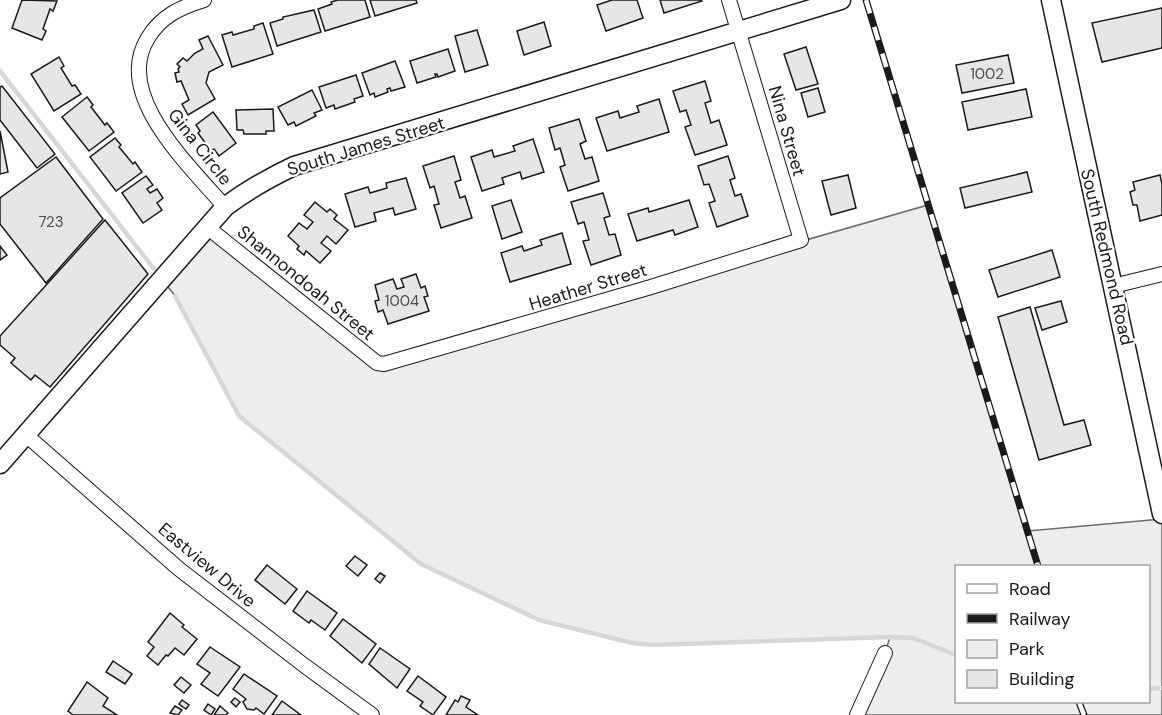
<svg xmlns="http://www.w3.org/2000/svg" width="1162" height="715" font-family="'DM Sans',sans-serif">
<rect width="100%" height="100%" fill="#fff"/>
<path fill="#ededed" stroke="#6a6a6a" stroke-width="1.5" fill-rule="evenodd" d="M928,205L1028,531L1162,519V715H858L885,653L890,637L652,645L632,643L539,620L421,564L239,416L176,297L161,278L207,227L377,363ZM956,566H1148V702H956Z"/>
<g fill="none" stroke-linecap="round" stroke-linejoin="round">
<g stroke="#d7d7d7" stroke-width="4.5">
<polyline points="0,71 154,269"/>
<polyline points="175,296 239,416 421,564 539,620 632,643 652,645 890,637 913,638 956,655"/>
<polyline points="1148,689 1162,688"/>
</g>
</g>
<g fill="#e6e6e6" stroke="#1a1a1a" stroke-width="1.5">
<polygon points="22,0 57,1 53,11 50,9 43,29 46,31 42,40 12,28"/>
<polygon points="338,0 365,0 370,17 325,31 318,9 332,4 331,2"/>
<polygon points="370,0 416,0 417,3 375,16"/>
<polygon points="612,0 637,0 643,18 606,31 597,5"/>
<polygon points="660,0 701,0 702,1 664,13"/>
<polygon points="1162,8 1162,48 1102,62 1092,23"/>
<polygon points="314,10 321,32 277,46 270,23 283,19 283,17"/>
<polygon points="544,22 551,46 524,55 517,31"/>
<polygon points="263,23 273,54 232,67 222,35 232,32 233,35 254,29 254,26"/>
<polygon points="477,30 488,65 465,72 455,36"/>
<polygon points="208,36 223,65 209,72 206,83 215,99 188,115 182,104 189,100 181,81 177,82 175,73 179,72 178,69 180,67 177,64 183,58 187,61 195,53 203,49 199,40"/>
<polygon points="806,47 818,84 796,90 784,54"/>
<polygon points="448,49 455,71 438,77 437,74 435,74 436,77 417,83 410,61"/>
<polygon points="1008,55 1014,83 962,93 956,65"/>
<polygon points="59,57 64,66 61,68 72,86 75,85 81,94 54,111 31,74"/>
<polygon points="395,61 405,87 391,91 390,88 387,89 388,92 375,97 374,93 370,95 362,73"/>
<polygon points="356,75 363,96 354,99 355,102 335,109 334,105 326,108 319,87"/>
<polygon points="705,81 711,101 705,103 711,123 719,120 727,145 695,155 685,127 691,125 686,110 680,112 673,91"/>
<polygon points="2,86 55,154 37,168 0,120 0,87"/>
<polygon points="818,88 825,112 808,117 801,93"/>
<polygon points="1026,89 1032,117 968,130 962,102"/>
<polygon points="312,90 322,110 314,113 316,116 296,126 294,122 288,125 278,107"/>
<polygon points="87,97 93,105 91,107 105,125 107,123 114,132 89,151 62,117"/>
<polygon points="659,99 669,132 607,151 596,118 618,111 620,118 639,112 637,106"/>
<polygon points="273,109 274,131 266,131 266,134 244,134 243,130 237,130 236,110"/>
<polygon points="213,112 236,143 219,156 214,149 211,151 198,133 200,131 196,125"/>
<polygon points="579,119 586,141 580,144 585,159 592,157 599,181 568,191 560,167 565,165 560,148 555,150 549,128"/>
<polygon points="0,131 8,172 0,174"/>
<polygon points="115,138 121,145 119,147 133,164 135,162 142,172 116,191 90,157"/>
<polygon points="533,139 544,172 522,179 520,172 502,178 504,184 482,191 471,157 492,150 494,157 515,151 513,146"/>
<polygon points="454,156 461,180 455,182 460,198 465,196 472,218 441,228 434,205 439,204 434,186 430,188 423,166"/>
<polygon points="728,156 735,178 730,180 735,196 741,194 748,216 717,227 709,203 715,201 709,184 704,185 698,166"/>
<polygon points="56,157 103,219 46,283 0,224 0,198"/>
<polygon points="1027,172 1032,192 965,208 960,188"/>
<polygon points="848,175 856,208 831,215 822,181"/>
<polygon points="1160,175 1162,184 1162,215 1140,221 1137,205 1133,205 1130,192 1135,190 1133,182"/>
<polygon points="146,176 153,185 147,189 150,193 157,189 163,198 157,203 162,210 143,223 122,193"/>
<polygon points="406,178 416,209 395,215 393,208 374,213 376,221 355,227 345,194 368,187 370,193 387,188 386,183"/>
<polygon points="603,193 610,216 604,218 609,235 615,234 621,255 591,265 583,241 589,240 584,222 578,224 571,202"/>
<polygon points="511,200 522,232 502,239 492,206"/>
<polygon points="689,200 698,227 675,235 673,230 637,241 628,214 648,208 649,212"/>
<polygon points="315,202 327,212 330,209 337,215 334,219 348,230 336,244 327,236 321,243 331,251 320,263 306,251 304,255 297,249 299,246 288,236 299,223 307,229 313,222 304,215"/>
<polygon points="105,220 148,274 50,387 35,375 31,380 11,363 15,358 0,345 0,336"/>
<polygon points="562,233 571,264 510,282 501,253 522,246 524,251 542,245 540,240"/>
<polygon points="0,246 7,255 0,260"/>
<polygon points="1052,250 1060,277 998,297 989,270"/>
<polygon points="416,274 421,288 425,286 428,296 424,297 429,311 388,324 383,310 378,312 375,301 379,300 375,285 393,279 397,289 404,287 401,279"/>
<polygon points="1061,301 1067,322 1042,330 1035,308"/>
<polygon points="1030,307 1064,425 1084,420 1091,445 1039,460 998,317"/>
<polygon points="355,556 367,565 358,576 346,566"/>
<polygon points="267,565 297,589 285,604 255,580"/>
<polygon points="380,573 385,576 380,583 375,579"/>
<polygon points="307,591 337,613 325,630 311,620 309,623 293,611"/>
<polygon points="170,613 184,625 182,627 197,639 184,655 175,648 168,656 166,655 158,665 147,656 154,647 148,642"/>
<polygon points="343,619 376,644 362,663 330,636"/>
<polygon points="210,647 240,667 218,696 201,684 210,673 197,664"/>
<polygon points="380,648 410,669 397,688 369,664"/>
<polygon points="113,661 132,674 125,684 106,672"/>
<polygon points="244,674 277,696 264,714 256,708 254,710 247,709 243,702 246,699 233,689"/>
<polygon points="418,676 446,697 433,715 420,706 423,702 407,691"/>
<polygon points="181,677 191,685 184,693 174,685"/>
<polygon points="87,682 108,698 103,706 117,715 73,715 68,711"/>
<polygon points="461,696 470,700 466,707 478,715 446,715 455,700 458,702"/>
<polygon points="235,698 240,702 236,707 231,702"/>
<polygon points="182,700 189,705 186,709 179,704"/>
<polygon points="282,701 301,715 272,715"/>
<polygon points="208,704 215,709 211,715 204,710"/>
<polygon points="175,706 182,710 178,715 170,713"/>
<polygon points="220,706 228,713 226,715 214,715"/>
</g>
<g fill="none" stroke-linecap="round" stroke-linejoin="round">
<defs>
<g id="street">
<path d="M204,0C181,7 161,16 148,38C112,95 191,167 225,207"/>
<polyline points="207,227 377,363 384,364 651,287 801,240 729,0"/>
<polyline points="1113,286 1162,274"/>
<polyline points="26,435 179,569 305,666 372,715"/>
<polyline points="857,715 885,653"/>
</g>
<g id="secondary">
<polyline points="1051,0 1162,514"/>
<path d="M0,464L225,207C247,190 269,178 294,166L841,0"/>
</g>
</defs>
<use href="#street" stroke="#1a1a1a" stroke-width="16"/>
<use href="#secondary" stroke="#1a1a1a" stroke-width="21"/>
<use href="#street" stroke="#fff" stroke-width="14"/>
<use href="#secondary" stroke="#fff" stroke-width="18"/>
<defs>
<g id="rail">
<polyline points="866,0 1038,566"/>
<polyline points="1079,702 1084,715"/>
</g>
</defs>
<use href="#rail" stroke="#1a1a1a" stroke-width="7"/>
<use href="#rail" stroke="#fff" stroke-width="4.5" stroke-dasharray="14" stroke-linecap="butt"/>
</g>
<g text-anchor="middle" stroke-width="4.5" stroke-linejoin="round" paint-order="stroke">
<g font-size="15" fill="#4d4d4d">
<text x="987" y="79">1002</text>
<text x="51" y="227">723</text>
<text x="402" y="306">1004</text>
</g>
<g font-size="18" fill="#1a1a1a" stroke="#fff">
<text transform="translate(787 131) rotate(74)" y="6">Nina Street</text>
<text transform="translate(366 146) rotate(-17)" y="6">South James Street</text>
<text transform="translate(200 147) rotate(52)" y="6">Gina Circle</text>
<text transform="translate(1107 257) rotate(77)" y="6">South Redmond Road</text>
<text transform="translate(306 283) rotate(39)" y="6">Shannondoah Street</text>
<text transform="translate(588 287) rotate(-17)" y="6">Heather Street</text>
<text transform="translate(207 565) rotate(40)" y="6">Eastview Drive</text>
</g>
</g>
<rect x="955" y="565" width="195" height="138" fill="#ffffff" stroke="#a3a3a3" stroke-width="1.5"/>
<rect x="967" y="584" width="30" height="9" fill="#ffffff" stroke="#a3a3a3" stroke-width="1.5"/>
<text x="1009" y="595" font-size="18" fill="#1a1a1a">Road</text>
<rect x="967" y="614" width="30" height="9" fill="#1a1a1a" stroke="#a3a3a3" stroke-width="1.5"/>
<text x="1009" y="625" font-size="18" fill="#1a1a1a">Railway</text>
<rect x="967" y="640" width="30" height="18" fill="#ededed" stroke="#a3a3a3" stroke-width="1.5"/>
<text x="1009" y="655" font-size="18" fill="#1a1a1a">Park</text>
<rect x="967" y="670" width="30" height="18" fill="#e6e6e6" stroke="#a3a3a3" stroke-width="1.5"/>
<text x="1009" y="685" font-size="18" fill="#1a1a1a">Building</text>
</svg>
